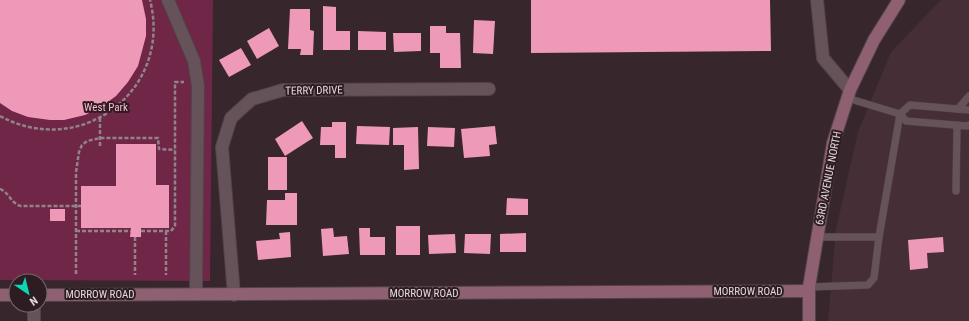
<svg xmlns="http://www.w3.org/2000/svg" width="969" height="321" font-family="'Roboto Condensed',sans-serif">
<rect width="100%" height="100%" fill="#37262c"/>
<polygon fill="#452e36" points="941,0 969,0 969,321 828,321 836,229 858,132 891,52"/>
<polygon fill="#702747" points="0,0 213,0 210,281 0,280"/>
<g fill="#ef99b9">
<polygon points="0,0 142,0 146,19 146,36 138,66 128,82 116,96 101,107 85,115 64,120 50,120 28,117 12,111 0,103"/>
<polygon points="531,0 770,0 771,51 531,53"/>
<polygon points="323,6 336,7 336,31 350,31 350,50 323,50"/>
<polygon points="290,9 310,9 310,30 314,31 313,55 300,55 301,49 288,49"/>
<polygon points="474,20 495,21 493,54 473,53"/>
<polygon points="430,26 446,26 446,33 460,33 461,68 440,68 440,53 430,53"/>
<polygon points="269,28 279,46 257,59 247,41"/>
<polygon points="358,31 386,32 386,50 358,50"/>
<polygon points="393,33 421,33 421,51 394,52"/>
<polygon points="241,48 251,65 229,77 219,60"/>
<polygon points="302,121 313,138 285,156 275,139"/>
<polygon points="332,122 346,122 346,158 335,158 335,145 320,145 321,127 332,127"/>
<polygon points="357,126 390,127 389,145 356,144"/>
<polygon points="495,126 497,144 489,145 490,156 464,158 461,129"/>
<polygon points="418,127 419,169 404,170 404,145 393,145 393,128"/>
<polygon points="428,127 455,128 454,147 427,146"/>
<polygon points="116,144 156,144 156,185 169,185 169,228 141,228 141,237 130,237 131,228 81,228 81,186 116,186"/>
<rect x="268" y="157" width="19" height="33"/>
<polygon points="285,193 297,193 297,225 266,225 267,200 285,200"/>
<polygon points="507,198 528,199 528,215 506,215"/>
<rect x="50" y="209" width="15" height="12"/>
<rect x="396" y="226" width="24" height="29"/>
<polygon points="333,228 334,237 347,236 349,254 323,256 321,229"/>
<polygon points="359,228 370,228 370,237 385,237 385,255 360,255"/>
<polygon points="290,232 291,257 258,260 256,241 280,239 279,233"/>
<polygon points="526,233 526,252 500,252 500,234"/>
<polygon points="455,234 456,253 429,254 428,235"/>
<polygon points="465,234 491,234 490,254 464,253"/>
<polygon points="943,237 944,252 927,253 928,268 910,270 908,240"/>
</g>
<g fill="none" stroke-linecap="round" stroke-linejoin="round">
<defs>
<g id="lane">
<polyline points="847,98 900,114 906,121 967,126 969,125"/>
<polyline points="958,109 969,96"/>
<polyline points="956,191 957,125"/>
<polyline points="817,237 879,237 900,114 910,105 969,110"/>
<polyline points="809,287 868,285 874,278 879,237"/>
</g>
<g id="street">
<polyline points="168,0 194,61 198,86 196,294"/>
<polyline points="817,0 823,58 850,90"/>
<polyline points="234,295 222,147 231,118 252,99 283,90 489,89"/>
<polyline points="34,321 34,305"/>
</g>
<g id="secondary">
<polyline points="0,295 16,295"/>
<polyline points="40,295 809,291"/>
<polyline points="809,321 809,287 833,143 850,90 874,40 899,0"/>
</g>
</defs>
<use href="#lane" stroke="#514347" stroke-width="8"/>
<use href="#street" stroke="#514347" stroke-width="14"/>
<use href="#secondary" stroke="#514347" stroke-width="14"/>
<g stroke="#918387" stroke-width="2.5" stroke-dasharray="4 2" stroke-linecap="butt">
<path d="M0,116C81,160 173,90 150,0"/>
<polyline points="100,118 100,147"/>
<path d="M0,189C10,193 10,203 21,206H81"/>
<polyline points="76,231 131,231"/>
<polyline points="141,231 171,231 175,226 175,82 184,82"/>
<polyline points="166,231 166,275"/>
<polyline points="135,237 135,275"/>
<polyline points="76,274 76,172 79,152 82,145 87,141 100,138 158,138 159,149 175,150"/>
</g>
<use href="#lane" stroke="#665359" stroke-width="7"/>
<use href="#street" stroke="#665359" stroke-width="12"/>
<use href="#secondary" stroke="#8e6071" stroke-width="12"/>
</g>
<g text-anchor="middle" stroke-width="4" stroke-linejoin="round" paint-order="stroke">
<g font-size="11" fill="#e2d7da" stroke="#2d1d22">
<text transform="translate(314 90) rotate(-1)" y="4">TERRY DRIVE</text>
<text transform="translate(828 178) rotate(-79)" y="4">63RD AVENUE NORTH</text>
<text x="748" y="295">MORROW ROAD</text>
<text x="424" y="297">MORROW ROAD</text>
<text x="100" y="298">MORROW ROAD</text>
</g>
<g font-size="11" fill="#febad2" stroke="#2d1d22">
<text x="106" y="111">West Park</text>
</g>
</g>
<g transform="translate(28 293) rotate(145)"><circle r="19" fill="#2d1d22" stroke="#75676c"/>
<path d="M0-3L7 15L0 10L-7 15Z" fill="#0fd5b4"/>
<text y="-6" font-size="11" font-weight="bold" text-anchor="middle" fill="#e2d7da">N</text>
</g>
</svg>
